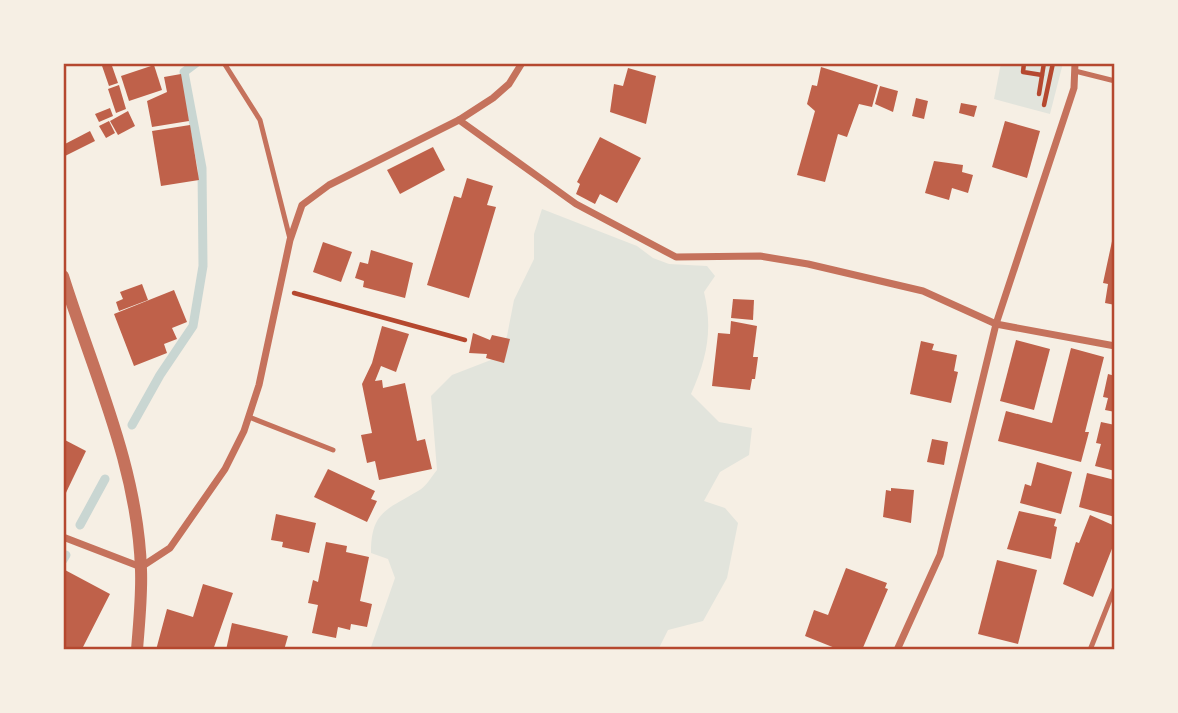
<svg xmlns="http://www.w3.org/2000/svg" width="1178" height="713" font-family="'Exo 2',sans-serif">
<rect width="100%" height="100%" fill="#f6efe4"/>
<g fill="#e2e4dc">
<polygon points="1001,63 1063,63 1050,114 994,99"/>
<path d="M542,209L637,246L653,258L669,264L707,266L715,276L704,292C713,330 707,358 691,394L719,422L752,428L749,455L720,472L704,501L725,508L738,523L727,578L703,621L668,630L658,650H370L395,578L388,559L371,553C371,512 386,510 418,491C426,487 431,477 437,470L431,396L452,375L496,358L507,336L514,300L534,259V234Z"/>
</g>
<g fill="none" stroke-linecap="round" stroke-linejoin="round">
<g stroke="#c9d6d2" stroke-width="9">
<polyline points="132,425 160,375 193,326 203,266 202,168 184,72 196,63"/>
<polyline points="80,525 105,479"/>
<polyline points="63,560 66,555"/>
</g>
</g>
<g fill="#bf614a">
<polygon points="101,63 111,63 118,83 109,86"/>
<polygon points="154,65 162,90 129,101 121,76"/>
<polygon points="821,67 878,85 872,107 859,104 847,137 838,134 825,182 797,175 815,111 807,104 812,85 817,86"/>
<polygon points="628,68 656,76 646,124 610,112 614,84 623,86"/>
<polygon points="181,74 189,121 152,127 147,101 167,92 164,77"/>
<polygon points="119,85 126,109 116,113 108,89"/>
<polygon points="880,86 898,91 893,112 875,104"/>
<polygon points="916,98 928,101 924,119 912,116"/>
<polygon points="961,103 977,106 974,117 959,113"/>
<polygon points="110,108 113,116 99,122 95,114"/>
<polygon points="128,111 135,126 118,135 110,121"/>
<polygon points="109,121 115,133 106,138 99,126"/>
<polygon points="1005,121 1040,131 1027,178 992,167"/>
<polygon points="190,125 199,180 161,186 152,131"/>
<polygon points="90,131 95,141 63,157 63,145"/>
<polygon points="600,137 641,158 617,203 600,194 595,204 576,194 580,184 577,182"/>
<polygon points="433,147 445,170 400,194 387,170"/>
<polygon points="934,161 963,165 962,172 973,175 968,193 952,188 949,200 925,193"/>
<polygon points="467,178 493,186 487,205 496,207 469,298 427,285 454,196 461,198"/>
<polygon points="1114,232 1115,232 1115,305 1105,303 1108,284 1103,283"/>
<polygon points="323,242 352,252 341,282 313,272"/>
<polygon points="371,250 413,263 405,298 363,287 364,281 355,278 360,262 368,264"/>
<polygon points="142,284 148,300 119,311 116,302 123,299 120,292"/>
<polygon points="174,290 187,322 172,328 177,339 164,344 167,353 134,366 114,314"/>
<polygon points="733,299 754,300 753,320 731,318"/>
<polygon points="731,321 757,326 753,357 758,357 755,379 752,379 750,390 712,386 718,333 730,334"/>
<polygon points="382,326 409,334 396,372 381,366 375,381 382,380 383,388 405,383 417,441 425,439 432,469 379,480 375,461 367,463 361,435 372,433 362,384 372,363"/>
<polygon points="473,333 490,340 492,335 510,339 504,363 486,358 487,354 469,353"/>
<polygon points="1016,340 1050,349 1034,410 1000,401"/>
<polygon points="921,341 934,344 932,350 957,355 954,371 958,372 951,403 910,394"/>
<polygon points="1071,348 1104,357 1085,432 1089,432 1081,462 998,441 1006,411 1052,423"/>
<polygon points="1108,374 1115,376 1115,412 1105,410 1108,398 1103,397"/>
<polygon points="1101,422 1115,425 1115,471 1095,466 1101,444 1096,443"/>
<polygon points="63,439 86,451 63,499"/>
<polygon points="932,439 948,442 944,465 927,462"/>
<polygon points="1037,462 1072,472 1061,514 1020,503 1025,484 1031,486"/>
<polygon points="328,469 375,491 371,499 377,501 367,522 314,497"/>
<polygon points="1087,473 1115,480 1115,517 1079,507"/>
<polygon points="891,488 914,490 911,523 883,517 886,490 891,491"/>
<polygon points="1019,511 1056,519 1054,526 1057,527 1051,559 1007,549"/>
<polygon points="276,514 316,523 309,553 282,547 283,542 271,540"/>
<polygon points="1090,515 1115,526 1115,541 1093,597 1063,584 1076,542 1079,543"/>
<polygon points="326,542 347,546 346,552 369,557 360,601 372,604 367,627 351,624 350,630 338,627 336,638 312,633 318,605 308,603 313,580 318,582"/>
<polygon points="997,560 1037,570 1018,644 978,634"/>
<polygon points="846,568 887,583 885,588 888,589 862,650 840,650 805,636 814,610 828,615"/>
<polygon points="65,570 110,594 83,647 89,650 63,650"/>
<polygon points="203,584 233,593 213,650 156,650 167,609 193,617"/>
<polygon points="232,623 288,636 284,650 226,650"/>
</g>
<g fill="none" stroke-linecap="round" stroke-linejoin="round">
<g stroke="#b5482f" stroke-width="4.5">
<polyline points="1024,63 1023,72 1042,75"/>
<polyline points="1039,94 1044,63"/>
<polyline points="1044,105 1053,63"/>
<polyline points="294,293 465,340"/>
</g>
<g stroke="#c5725c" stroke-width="5">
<polyline points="224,63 260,120 290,239"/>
<polyline points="1075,71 1115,81"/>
<polyline points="249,417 333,450"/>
<polyline points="1090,650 1115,587"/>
</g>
<g stroke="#c5725c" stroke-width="7">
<polyline points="459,120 576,204 676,257 760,256 808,264 923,291 996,324 1115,346"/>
<polyline points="63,537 141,567 170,548 225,469 244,431 259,385 290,240 302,205 329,185 459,120 493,98 509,84 522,63"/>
<polyline points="897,650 940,555 996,324 1074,88 1075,63"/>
</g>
<path stroke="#c5725c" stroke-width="12" d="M63,276C93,372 138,467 141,570C142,596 139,623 137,650"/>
</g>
<rect width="1178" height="713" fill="none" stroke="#f6efe4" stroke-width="130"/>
<rect x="65" y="65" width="1048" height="583" fill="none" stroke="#b5482f" stroke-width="2.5"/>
</svg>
